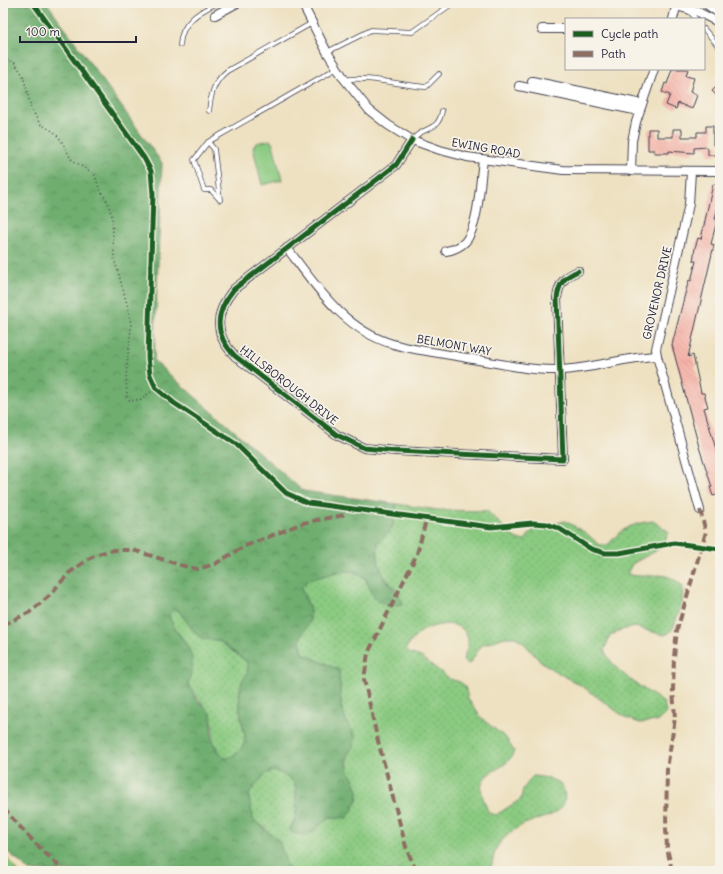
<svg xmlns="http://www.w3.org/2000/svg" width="723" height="874" font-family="Delius,sans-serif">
<defs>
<pattern id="grass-dots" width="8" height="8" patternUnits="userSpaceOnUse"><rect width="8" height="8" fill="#8bca81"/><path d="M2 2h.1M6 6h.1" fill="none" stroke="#78ad70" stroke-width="1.8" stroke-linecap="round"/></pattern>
<pattern id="forest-crowns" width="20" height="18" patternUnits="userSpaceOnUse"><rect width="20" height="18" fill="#70ae6f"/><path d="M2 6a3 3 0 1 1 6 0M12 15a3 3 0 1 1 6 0" fill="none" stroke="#5c8d5c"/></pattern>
<pattern id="building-back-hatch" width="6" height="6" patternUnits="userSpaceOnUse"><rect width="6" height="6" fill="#f6afa4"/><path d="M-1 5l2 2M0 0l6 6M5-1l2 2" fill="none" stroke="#d3968e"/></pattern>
</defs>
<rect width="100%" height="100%" fill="#f7f3e8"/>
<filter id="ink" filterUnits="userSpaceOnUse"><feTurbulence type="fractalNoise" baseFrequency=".025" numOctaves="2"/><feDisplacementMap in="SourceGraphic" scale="8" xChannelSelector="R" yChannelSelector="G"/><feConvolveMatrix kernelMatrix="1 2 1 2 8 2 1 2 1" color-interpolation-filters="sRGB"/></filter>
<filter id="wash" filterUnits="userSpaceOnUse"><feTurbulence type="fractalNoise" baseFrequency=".012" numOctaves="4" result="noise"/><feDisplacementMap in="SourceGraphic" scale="16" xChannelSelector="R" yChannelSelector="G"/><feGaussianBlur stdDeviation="0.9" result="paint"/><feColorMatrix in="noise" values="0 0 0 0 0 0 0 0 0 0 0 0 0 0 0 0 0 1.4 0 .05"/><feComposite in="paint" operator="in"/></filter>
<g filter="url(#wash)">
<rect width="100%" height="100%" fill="#eee1c1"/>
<g fill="url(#grass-dots)" stroke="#56765e">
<path d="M397,504L437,510L487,511L515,538L524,541L533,530L565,521L586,533L599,545H608C622,528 631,524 653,521L669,532L662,547L632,564L627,574C652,581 663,566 683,587L682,604L673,628L669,633L664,635L635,627L621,630L610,636L604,650C616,675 643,687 664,703L666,713L658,721L640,723L626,718L582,686L553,670L538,659L525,644L516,637H505L482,645L469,664L463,661C464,655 469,646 468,640C465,619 438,623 424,630C417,634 411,641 406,648L409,653L421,657L450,679L460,682L465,686L468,699L482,719L506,738L514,751C505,778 465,764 489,813L496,815L521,799L523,789L533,776C544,777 561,779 564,791C569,815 545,816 530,822C523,824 515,829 509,834C492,848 496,852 490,871H289L265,828L253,820L249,798L250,792L264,775L271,771L279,772L293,781L296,789V815L290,830L312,833L324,820L329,817L339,819L356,785C343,763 347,758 355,735L347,723L341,707L339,670L304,654C295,634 305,635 310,619C312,609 305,597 301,588L308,580L337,572L352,571L365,578L375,599L400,593C381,576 376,567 378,542C397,527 392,525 397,504Z"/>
<path d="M172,610H178L196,634L203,639L218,640L247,662C250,677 245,673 241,685C238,695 240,712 242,722C243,727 245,733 245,738C245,748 234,758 225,758C205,738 218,737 211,718C207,706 195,696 188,685C193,662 194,652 179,634C174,627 171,623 169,614Z"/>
<polygon points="3,853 18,871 3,871"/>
</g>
<path fill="url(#forest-crowns)" stroke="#496855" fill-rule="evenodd" d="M3,3H47L162,163L154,361L303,491L397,504C392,525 397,527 378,542C377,557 378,568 387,581C395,591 399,591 403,604L389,606L375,599L365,578L352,571L337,572L308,580L301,588C304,597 312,609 310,619C305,635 295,634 304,654L339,670L341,707L347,723L355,735L354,747C335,762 357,778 358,793C359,801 351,811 347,818L329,817L307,836L293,833L290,830L296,815V789L293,781L279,772L271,771L264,775L250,792L249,798L253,819L279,841L289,871H30L3,848ZM173,610H178L196,634L203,639L218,640L247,662C250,677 244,673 241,685C238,695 240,712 242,723C243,727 245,733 245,738C245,748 234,758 225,758L217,750L212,741L211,714L195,697L188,685C189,678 192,672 192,666C194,644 172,634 169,614Z"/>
<polygon fill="#8bca81" stroke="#56765e" points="270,140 273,144 282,180 262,185 253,148 256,143"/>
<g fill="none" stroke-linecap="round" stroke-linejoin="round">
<path stroke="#73c1ee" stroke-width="2.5" d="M3,269C8,279 8,296 3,306"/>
</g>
<g id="blocks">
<g fill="url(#building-back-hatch)">
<polygon points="672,69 688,69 686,76 694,78 690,92 697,95 692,109 678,103 676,109 666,105 670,95 662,92 665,83 667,84"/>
<polygon points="720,83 720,99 712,91"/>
<polygon points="706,126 713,126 713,145 718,145 718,155 708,155 708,149 706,147 694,148 694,153 669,151 669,153 654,153 654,150 648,150 648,129 657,129 657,137 673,137 673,129 682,129 682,137 697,137 697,132 706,132"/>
<polygon points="713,184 720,185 720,197 715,219 717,220 711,244 714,245 688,357 693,355 701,393 704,393 708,407 704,408 720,463 720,494 713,496 710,487 712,487 699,447 672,345 685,294 689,280 691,281 696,261 693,261 695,248 698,238 701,239"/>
</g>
</g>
</g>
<g filter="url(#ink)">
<use href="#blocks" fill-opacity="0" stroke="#413f4f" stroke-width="1"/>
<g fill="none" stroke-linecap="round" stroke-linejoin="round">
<defs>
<g id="service">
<polyline points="689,11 696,19"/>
<polyline points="704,29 720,48"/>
<path d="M180,45C181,22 199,12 217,3"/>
<polyline points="327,52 371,30 412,32 453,3"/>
<path d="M345,80C365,75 404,86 426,87L439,74"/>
<path d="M209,111C211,95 213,82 227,71L312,23"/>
<path d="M412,140C424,125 438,133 442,111"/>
<polyline points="208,142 214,149 220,200 211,190 204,190 194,160 208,142 337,68"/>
</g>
<g id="minor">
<polyline points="302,3 327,52 345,80 369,110 388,125 412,140 440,150 467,157 563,170 720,171"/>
<polyline points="705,3 720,14"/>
<polyline points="676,6 698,12 720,23"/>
<polyline points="215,15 237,3"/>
<polyline points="673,19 677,3"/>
<polyline points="542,29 566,29"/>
<polyline points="532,81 642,104"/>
<polyline points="519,86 639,111"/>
<path d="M412,140L396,165L234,289C215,312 213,334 235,356L337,435L364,448L396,451L563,459L557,298C559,283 564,277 578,271"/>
<polyline points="631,171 632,141 636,122 654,69"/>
<polyline points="691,172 689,204 656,349 657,356 700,510"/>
<path d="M287,248C316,286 344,330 393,344C417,351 443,353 467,358C498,363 529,371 560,370C593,369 624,357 657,356"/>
<path d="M446,251C453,250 460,247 465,242C479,227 480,180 483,160"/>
</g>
</defs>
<use href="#service" stroke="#413f4f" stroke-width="5.5"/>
<use href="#minor" stroke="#413f4f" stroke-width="10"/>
<polyline stroke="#413f4f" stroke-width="1.5" stroke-dasharray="1 3" stroke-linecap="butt" points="3,59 14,62 23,75 31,108 40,124 54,132 61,140 71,159 95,175 99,188 107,201 112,216 114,258 129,311 131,327 126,375 127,397 130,401 141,399 156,388"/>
<use href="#service" stroke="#fff" stroke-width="4"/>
<use href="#minor" stroke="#fff" stroke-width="8"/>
<g stroke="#8d6e63" stroke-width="4" stroke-dasharray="8 4" stroke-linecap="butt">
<polyline points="3,625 30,612 48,597 69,573 88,559 101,553 114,550 133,550 187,567 198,569 215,564 243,547 303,523 343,515 350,508"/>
<polyline points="3,808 32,840 64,871"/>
<polyline points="416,871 406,847 377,737 364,679 368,653 417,554 426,520"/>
<polyline points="672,871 667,848 666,829 667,769 675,718 673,690 674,657 677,630 706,532 700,510"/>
</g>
<defs>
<g id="cycleway">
<polyline points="33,3 144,158 151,171 153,194 148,357 150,375 156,388 174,403 236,444 286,493 308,503 491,527 533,523 547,524 560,529 591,549 605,553 619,553 674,543 720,549"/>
<path d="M412,140L396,165L234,289C215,312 213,334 235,356L337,435L364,448L396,451L563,459L557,298C559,283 564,277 578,271"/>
</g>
</defs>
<use href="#cycleway" stroke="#f7f3e8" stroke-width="8"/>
<use href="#cycleway" stroke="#1b5e20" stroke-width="5"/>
</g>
</g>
<g text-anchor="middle" stroke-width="3.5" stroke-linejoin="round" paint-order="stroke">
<g font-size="11" fill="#22223b" stroke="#f7f3e8">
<text transform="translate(486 148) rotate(10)" y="4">EWING ROAD</text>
<text transform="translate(657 293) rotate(-77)" y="4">GROVENOR DRIVE</text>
<text transform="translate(454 345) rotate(10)" y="4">BELMONT WAY</text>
<text transform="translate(289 385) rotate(38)" y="4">HILLSBOROUGH DRIVE</text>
</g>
</g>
<rect width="723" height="874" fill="none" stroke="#f7f3e8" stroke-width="16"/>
<rect x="565" y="18" width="140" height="52" fill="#f7f3e8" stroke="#a29fa3"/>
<rect x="573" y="31" width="20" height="6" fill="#1b5e20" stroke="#a29fa3"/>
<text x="601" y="38" font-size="12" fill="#22223b">Cycle path</text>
<rect x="573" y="51" width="20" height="6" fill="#8d6e63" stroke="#a29fa3"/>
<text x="601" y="58" font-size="12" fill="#22223b">Path</text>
<path d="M20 36v6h116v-6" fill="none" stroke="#22223b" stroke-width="2"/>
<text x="26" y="36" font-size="12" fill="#22223b" stroke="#f7f3e8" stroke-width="3" paint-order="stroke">100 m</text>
</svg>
